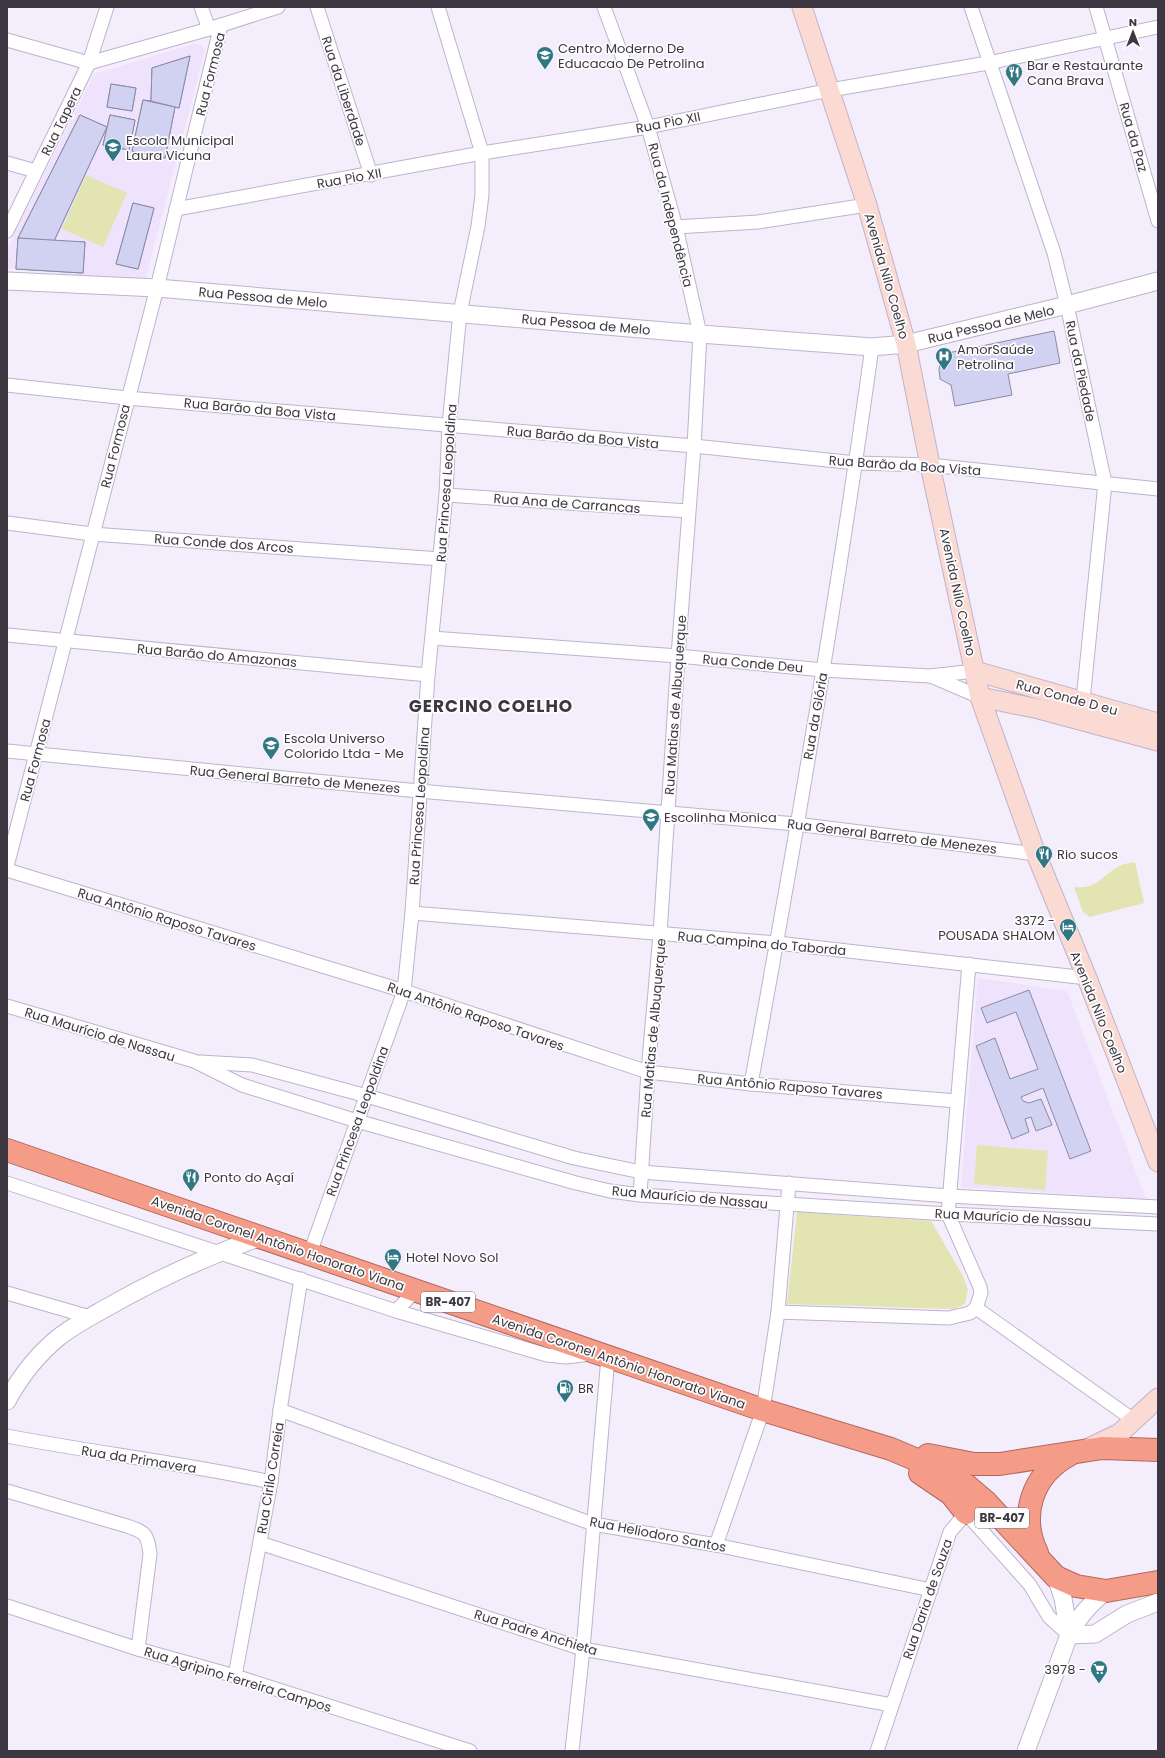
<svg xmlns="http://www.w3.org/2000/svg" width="1165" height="1758" font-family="Poppins,sans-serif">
<rect width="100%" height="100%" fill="#f4edfc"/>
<g fill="#efe2fc">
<polygon points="194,44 200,44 205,50 145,281 7,268 7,249 94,74"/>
<polygon points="978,978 1067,991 1146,1199 961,1187"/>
</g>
<g fill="#e2e4b2">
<polygon points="86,175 127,193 103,247 62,229"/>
<path d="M1135,862L1144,903L1090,917L1083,912L1074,887C1099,890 1103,873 1122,865C1126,863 1131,863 1135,862Z"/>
<polygon points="977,1145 1048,1151 1045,1190 974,1184"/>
<polygon points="797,1212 931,1221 963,1276 968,1290 965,1304 954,1309 787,1304"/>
</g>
<g fill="#d1d2f2" stroke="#8a8aa3">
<polygon points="190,56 179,108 175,107 165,158 132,151 143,100 151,101 152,68"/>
<polygon points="190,56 179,108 151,101 152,68"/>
<polygon points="111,84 136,88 132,111 107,107"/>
<polygon points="111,84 136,88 132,111 107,107"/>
<polygon points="143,100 175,107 165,158 132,151"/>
<polygon points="80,115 107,127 54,241 85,242 83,273 16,269 18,238"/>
<polygon points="80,115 107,127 54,241 18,238"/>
<polygon points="110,115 135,120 129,150 103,145"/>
<polygon points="110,115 135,120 129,150 103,145"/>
<polygon points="133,203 154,208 138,269 116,264"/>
<polygon points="133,203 154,208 138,269 116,264"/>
<polygon points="18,238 85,242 83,273 16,269"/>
<polygon points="1054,331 1060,363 1008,374 1012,395 955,406 951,385 940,379 939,369 941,361 948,353"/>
<polygon points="1029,990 1091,1151 1070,1159 1043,1088 1021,1097 1023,1101 1029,1103 1041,1099 1052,1125 1036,1131 1031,1117 1025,1119 1029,1132 1012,1139 976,1046 995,1038 1010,1079 1038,1069 1016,1012 987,1023 981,1008"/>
</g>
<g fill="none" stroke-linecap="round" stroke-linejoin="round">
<defs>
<g id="minor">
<polyline points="201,7 209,29"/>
<polyline points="317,7 371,175"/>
<polyline points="604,7 648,127 676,227 700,334 694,446 678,656 660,934 648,1072 640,1195"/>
<polyline points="971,7 1054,253 1067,305 1105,483 1083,700"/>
<polyline points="1096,7 1158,221"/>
<polyline points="7,40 89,63 209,29 278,7"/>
<polyline points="7,163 36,171"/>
<polyline points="176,209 482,153 648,127 830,90 988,63 1158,27"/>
<polyline points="676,227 758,222 867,205"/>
<polyline points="7,231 89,63 107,7"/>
<polyline points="7,385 127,398 694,446 856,463 930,465 1158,489"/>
<polyline points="446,495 688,511"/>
<polyline points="7,523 92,534 440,559"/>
<polyline points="7,635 428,675"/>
<polyline points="432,638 678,656 823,670 930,676 975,671"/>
<polyline points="931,676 980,697"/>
<polyline points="7,751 419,791 796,824 1036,854"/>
<polyline points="7,866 157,288 221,25"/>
<polyline points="7,870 404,991 648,1072 751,1084 957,1101"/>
<polyline points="412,913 777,943 1087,978"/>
<polyline points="969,964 948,1214 980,1287 981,1293 976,1308 1135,1421"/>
<polyline points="7,1006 194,1061 242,1085 357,1121 576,1183 610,1191 640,1195 948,1214 1158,1224"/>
<polyline points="200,1062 252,1065 367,1096 574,1158 641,1172 949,1196 1158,1207"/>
<path d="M751,1084C796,839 838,593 872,347"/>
<polyline points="7,1183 396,1311 547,1355 566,1357 590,1354"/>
<polyline points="310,1253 404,991 412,913 428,675 446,495 449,425 460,313 478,226 482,195 482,153 438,7"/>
<polyline points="7,1293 90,1317"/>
<polyline points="396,1311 415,1291"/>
<polyline points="778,1312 949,1318 970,1313 976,1308"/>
<polyline points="280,1410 593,1524 716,1545 931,1590"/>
<path d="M7,1436C95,1453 184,1463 271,1482"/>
<path d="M7,1491L127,1526C145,1532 148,1534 150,1554L138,1649"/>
<polyline points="260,1543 583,1649 892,1705"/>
<polyline points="716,1545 763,1410 778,1312 789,1183"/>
<polyline points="7,1606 138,1649 235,1676 470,1751"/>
<polyline points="235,1676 271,1482 280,1410 301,1279"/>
<polyline points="572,1751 583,1649 608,1357"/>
<polyline points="877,1751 950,1532 966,1513 1030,1585 1049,1617 1069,1635"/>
</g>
<g id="tertiary">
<polyline points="7,281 157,288 700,334 872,347 906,344 1067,305 1158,281"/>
<path d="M7,1401C20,1377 38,1354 59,1337C73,1326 90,1317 106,1308C155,1280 207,1256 261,1237"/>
<polyline points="1056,1577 1063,1598 1069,1635"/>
<polyline points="1069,1635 1095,1634 1127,1614 1158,1602"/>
<path d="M1026,1751L1069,1635C1079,1616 1090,1604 1106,1591"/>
</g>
<g id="secondary">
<polyline points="802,7 867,205 906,344 930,465 980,697 1036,854 1087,978 1158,1162"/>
<polyline points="975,671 1158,723"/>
<polyline points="980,697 1039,709 1158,741"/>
<polyline points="1089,1448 1120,1433 1158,1398"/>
</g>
<g id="trunk">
<polyline points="7,1150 763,1410 891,1449 950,1474 966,1485 986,1502 1056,1577 1076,1586 1106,1591 1158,1582"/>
<polyline points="928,1455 974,1464 1000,1464 1102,1448 1158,1450"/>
<polyline points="920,1473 951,1494 966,1513"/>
<path d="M1037,1553C1019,1515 1032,1475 1069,1455"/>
</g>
</defs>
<use href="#minor" stroke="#bfb3cb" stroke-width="15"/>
<use href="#tertiary" stroke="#bfb3cb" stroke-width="19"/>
<use href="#secondary" stroke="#bfb3cb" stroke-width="21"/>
<use href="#trunk" stroke="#b2685c" stroke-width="24"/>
<use href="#minor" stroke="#fff" stroke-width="13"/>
<use href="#tertiary" stroke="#fff" stroke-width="17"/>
<use href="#secondary" stroke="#fbdad3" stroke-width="19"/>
<use href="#trunk" stroke="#f49c88" stroke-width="22"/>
</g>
<defs>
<symbol id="school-pin" viewBox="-11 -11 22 30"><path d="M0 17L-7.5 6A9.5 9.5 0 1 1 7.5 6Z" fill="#307683" stroke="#fdfdfd"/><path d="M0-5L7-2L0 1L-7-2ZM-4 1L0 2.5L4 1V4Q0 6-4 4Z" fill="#fff"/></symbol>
<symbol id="restaurant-pin" viewBox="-11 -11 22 30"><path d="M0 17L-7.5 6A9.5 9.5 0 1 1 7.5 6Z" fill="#307683" stroke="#fdfdfd"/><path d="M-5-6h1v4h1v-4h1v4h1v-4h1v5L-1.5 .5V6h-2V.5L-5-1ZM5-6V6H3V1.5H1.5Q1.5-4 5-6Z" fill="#fff"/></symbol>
<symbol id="hospital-pin" viewBox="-11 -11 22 30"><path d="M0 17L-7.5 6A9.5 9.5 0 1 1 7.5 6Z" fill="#307683" stroke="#fdfdfd"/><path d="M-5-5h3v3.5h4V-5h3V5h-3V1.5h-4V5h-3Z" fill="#fff"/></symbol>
<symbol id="hotel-pin" viewBox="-11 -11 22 30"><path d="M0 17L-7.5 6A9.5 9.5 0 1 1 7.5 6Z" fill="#307683" stroke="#fdfdfd"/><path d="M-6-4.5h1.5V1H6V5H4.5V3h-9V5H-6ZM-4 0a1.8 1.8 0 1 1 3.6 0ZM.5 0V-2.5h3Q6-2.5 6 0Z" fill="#fff"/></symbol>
<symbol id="fuel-pin" viewBox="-11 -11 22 30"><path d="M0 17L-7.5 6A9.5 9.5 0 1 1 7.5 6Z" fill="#307683" stroke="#fdfdfd"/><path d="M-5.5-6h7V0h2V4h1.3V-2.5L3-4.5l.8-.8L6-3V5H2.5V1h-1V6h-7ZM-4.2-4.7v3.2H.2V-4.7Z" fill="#fff"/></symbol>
<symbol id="supermarket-pin" viewBox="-11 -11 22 30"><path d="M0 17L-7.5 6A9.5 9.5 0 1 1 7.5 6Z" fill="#307683" stroke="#fdfdfd"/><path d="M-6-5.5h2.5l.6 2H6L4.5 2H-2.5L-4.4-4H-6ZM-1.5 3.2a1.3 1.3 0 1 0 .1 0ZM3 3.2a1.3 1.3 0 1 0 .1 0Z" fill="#fff"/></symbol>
</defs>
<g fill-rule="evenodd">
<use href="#school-pin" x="535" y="45" width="20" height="27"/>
<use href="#restaurant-pin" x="1004" y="62" width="20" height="27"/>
<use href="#school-pin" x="103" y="137" width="20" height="27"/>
<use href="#hospital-pin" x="934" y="346" width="20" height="27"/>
<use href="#school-pin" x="261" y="735" width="20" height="27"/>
<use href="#school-pin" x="641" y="807" width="20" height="27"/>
<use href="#restaurant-pin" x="1034" y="844" width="20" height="27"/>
<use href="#hotel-pin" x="1058" y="917" width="20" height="27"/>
<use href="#restaurant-pin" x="181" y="1167" width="20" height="27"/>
<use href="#hotel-pin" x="383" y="1247" width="20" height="27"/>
<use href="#fuel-pin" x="555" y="1378" width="20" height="27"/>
<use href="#supermarket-pin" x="1089" y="1659" width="20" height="27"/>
</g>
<g text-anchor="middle" stroke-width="3.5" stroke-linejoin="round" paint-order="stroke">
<g fill="#fdfdfd" stroke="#767279" stroke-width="1">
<rect x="421" y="1292" width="54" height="20" rx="3"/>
<rect x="975" y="1508" width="54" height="20" rx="3"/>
</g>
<g font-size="12" font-weight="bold" fill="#3c3741">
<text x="448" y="1306">BR-407</text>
<text x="1002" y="1522">BR-407</text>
</g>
<g font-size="13" fill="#3c3741" stroke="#fdfdfd" text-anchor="start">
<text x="558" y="53">Centro Moderno De<tspan x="558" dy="15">Educacao De Petrolina</tspan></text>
<text x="1027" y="70">Bar e Restaurante<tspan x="1027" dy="15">Cana Brava</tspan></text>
<text x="126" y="145">Escola Municipal<tspan x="126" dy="15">Laura Vicuna</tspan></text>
<text x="957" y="354">AmorSaúde<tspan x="957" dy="15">Petrolina</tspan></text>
<text x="284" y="743">Escola Universo<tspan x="284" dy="15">Colorido Ltda - Me</tspan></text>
<text x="664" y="822">Escolinha Monica</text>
<text x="1057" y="859">Rio sucos</text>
<text x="1055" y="925" text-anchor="end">3372 -<tspan x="1055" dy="15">POUSADA SHALOM</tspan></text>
<text x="204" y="1182">Ponto do Açaí</text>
<text x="406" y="1262">Hotel Novo Sol</text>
<text x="578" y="1393">BR</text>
<text x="1086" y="1674" text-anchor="end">3978 -</text>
</g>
<g font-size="13" fill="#3c3741" stroke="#fdfdfd">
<text transform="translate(210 74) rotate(-76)" y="5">Rua Formosa</text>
<text transform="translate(344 91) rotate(72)" y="5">Rua da Liberdade</text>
<text transform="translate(61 121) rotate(-64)" y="5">Rua Tapera</text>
<text transform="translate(668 122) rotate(-11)" y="5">Rua Pio XII</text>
<text transform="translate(1134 137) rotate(74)" y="5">Rua da Paz</text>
<text transform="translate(349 178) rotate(-10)" y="5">Rua Pio XII</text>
<text transform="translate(671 215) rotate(76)" y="5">Rua da Independência</text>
<text transform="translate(887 276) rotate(74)" y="5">Avenida Nilo Coelho</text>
<text transform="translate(263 297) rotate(5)" y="5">Rua Pessoa de Melo</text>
<text transform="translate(586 324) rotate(5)" y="5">Rua Pessoa de Melo</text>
<text transform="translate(991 324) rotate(-13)" y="5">Rua Pessoa de Melo</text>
<text transform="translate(1081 371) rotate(78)" y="5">Rua da Piedade</text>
<text transform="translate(260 409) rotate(5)" y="5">Rua Barão da Boa Vista</text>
<text transform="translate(583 437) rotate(5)" y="5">Rua Barão da Boa Vista</text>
<text transform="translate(115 446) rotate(-76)" y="5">Rua Formosa</text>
<text transform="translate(905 465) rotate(4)" y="5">Rua Barão da Boa Vista</text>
<text transform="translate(446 483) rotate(-86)" y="5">Rua Princesa Leopoldina</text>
<text transform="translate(567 503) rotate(4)" y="5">Rua Ana de Carrancas</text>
<text transform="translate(224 543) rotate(4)" y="5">Rua Conde dos Arcos</text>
<text transform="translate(958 592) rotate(78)" y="5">Avenida Nilo Coelho</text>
<text transform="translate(217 655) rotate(5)" y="5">Rua Barão do Amazonas</text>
<text transform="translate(753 663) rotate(5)" y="5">Rua Conde Deu</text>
<text transform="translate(1067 697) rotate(15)" y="5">Rua Conde D eu</text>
<text transform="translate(675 705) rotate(-86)" y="5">Rua Matias de Albuquerque</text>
<text transform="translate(815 716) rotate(-80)" y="5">Rua da Glória</text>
<text transform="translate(35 760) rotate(-75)" y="5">Rua Formosa</text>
<text transform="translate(295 779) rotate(5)" y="5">Rua General Barreto de Menezes</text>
<text transform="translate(419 806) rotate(-86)" y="5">Rua Princesa Leopoldina</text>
<text transform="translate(892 836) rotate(7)" y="5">Rua General Barreto de Menezes</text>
<text transform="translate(167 919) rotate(17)" y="5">Rua Antônio Raposo Tavares</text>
<text transform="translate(762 943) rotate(5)" y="5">Rua Campina do Taborda</text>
<text transform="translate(1099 1012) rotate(68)" y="5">Avenida Nilo Coelho</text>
<text transform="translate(476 1016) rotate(19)" y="5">Rua Antônio Raposo Tavares</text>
<text transform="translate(653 1028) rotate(-85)" y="5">Rua Matias de Albuquerque</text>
<text transform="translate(100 1034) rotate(17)" y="5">Rua Maurício de Nassau</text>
<text transform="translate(790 1086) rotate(5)" y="5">Rua Antônio Raposo Tavares</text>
<text transform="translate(357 1121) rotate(-70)" y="5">Rua Princesa Leopoldina</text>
<text transform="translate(690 1197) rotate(5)" y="5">Rua Maurício de Nassau</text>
<text transform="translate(1013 1217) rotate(3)" y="5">Rua Maurício de Nassau</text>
<text transform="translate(278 1243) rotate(19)" y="5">Avenida Coronel Antônio Honorato Viana</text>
<text transform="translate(619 1361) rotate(19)" y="5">Avenida Coronel Antônio Honorato Viana</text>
<text transform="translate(139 1459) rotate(9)" y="5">Rua da Primavera</text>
<text transform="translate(270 1478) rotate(-81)" y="5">Rua Cirilo Correia</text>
<text transform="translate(658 1534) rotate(11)" y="5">Rua Heliodoro Santos</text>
<text transform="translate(927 1599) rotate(-71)" y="5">Rua Daria de Souza</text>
<text transform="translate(536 1632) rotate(17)" y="5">Rua Padre Anchieta</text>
<text transform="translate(238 1679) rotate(17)" y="5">Rua Agripino Ferreira Campos</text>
</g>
<g font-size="17" font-weight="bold" letter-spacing="1" fill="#3c3741" stroke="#fdfdfd">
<text x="491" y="712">GERCINO COELHO</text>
</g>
</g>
<rect width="1165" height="1758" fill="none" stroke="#3c3741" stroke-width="16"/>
<g transform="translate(1133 32)" stroke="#fdfdfd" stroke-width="3" paint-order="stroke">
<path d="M0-3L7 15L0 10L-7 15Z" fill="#3c3741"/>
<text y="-6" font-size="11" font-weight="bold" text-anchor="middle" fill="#3c3741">N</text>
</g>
</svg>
